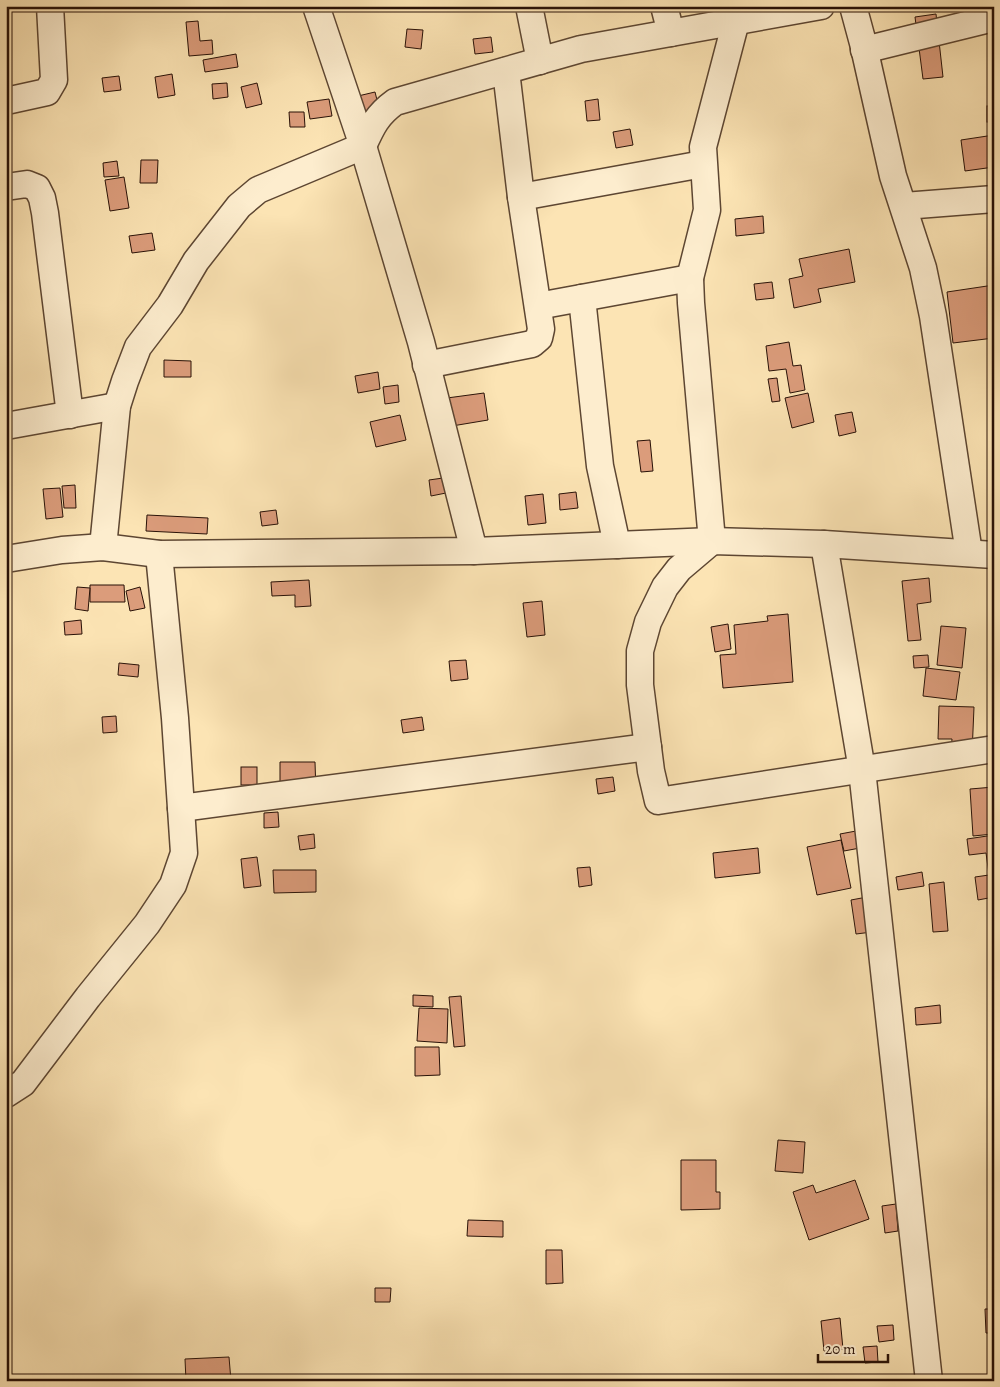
<svg xmlns="http://www.w3.org/2000/svg" width="1000" height="1387" font-family="Alegreya,serif">
<rect width="100%" height="100%" fill="#fce4b4"/>
<filter id="stains"><feTurbulence type="fractalNoise" baseFrequency=".004" numOctaves="4"/><feColorMatrix values="0 0 0 0 .2 0 0 0 0 .09 0 0 0 0 .02 0 0 0 .5 -.17"/></filter>
<radialGradient id="worn" r=".72"><stop offset=".6" stop-color="#630" stop-opacity="0"/><stop offset="1" stop-color="#630" stop-opacity=".3"/></radialGradient>
<g fill="#db9c7b" stroke="#281107">
<polygon points="936,14 943,77 923,79 915,17"/>
<polygon points="198,21 200,41 212,40 213,54 189,56 186,22"/>
<polygon points="407,29 423,30 421,49 405,47"/>
<polygon points="491,37 493,52 475,54 473,39"/>
<polygon points="236,54 238,67 205,72 203,60"/>
<polygon points="172,74 175,95 158,98 155,77"/>
<polygon points="119,76 121,90 104,92 102,78"/>
<polygon points="227,83 228,97 213,99 212,84"/>
<polygon points="257,83 262,104 246,108 241,87"/>
<polygon points="375,92 379,108 362,113 358,96"/>
<polygon points="329,99 332,116 310,119 307,102"/>
<polygon points="598,99 600,120 587,121 585,101"/>
<rect x="987" y="106" width="7" height="16"/>
<polygon points="289,112 304,112 305,127 290,127"/>
<polygon points="630,129 633,145 616,148 613,132"/>
<polygon points="994,135 994,167 965,171 961,140"/>
<polygon points="141,160 158,160 157,183 140,183"/>
<polygon points="117,161 119,176 104,177 103,163"/>
<polygon points="124,177 129,208 110,211 105,180"/>
<polygon points="763,216 764,233 736,236 735,219"/>
<polygon points="152,233 155,250 132,253 129,236"/>
<polygon points="849,249 855,282 818,289 821,302 794,308 789,279 803,276 799,259"/>
<polygon points="772,282 774,298 756,300 754,284"/>
<polygon points="994,285 994,338 953,343 947,292"/>
<polygon points="789,342 793,366 801,365 805,390 790,393 786,369 769,371 766,346"/>
<polygon points="164,360 191,361 191,377 164,377"/>
<polygon points="378,372 380,389 358,393 355,376"/>
<polygon points="777,378 780,401 772,402 768,379"/>
<polygon points="398,385 399,402 385,404 383,387"/>
<polygon points="484,393 488,420 452,426 447,398"/>
<polygon points="808,393 814,422 792,428 785,398"/>
<polygon points="852,412 856,432 839,436 835,415"/>
<polygon points="400,415 406,440 376,447 370,422"/>
<polygon points="650,440 653,471 641,472 637,441"/>
<polygon points="443,478 446,493 431,496 429,480"/>
<polygon points="75,485 76,508 64,508 62,486"/>
<polygon points="60,488 63,517 46,519 43,489"/>
<polygon points="576,492 578,508 560,510 559,494"/>
<polygon points="543,494 546,523 528,525 525,496"/>
<polygon points="276,510 278,524 262,526 260,512"/>
<polygon points="147,515 208,518 207,534 146,531"/>
<polygon points="929,578 931,602 917,604 921,640 908,641 902,581"/>
<polygon points="309,580 311,606 295,607 295,595 272,596 271,582"/>
<polygon points="90,585 124,585 125,602 90,602"/>
<polygon points="77,587 90,588 88,611 75,609"/>
<polygon points="140,587 145,608 130,611 126,591"/>
<polygon points="542,601 545,635 527,637 523,603"/>
<polygon points="788,614 793,682 723,688 720,655 736,654 734,625 768,621 767,616"/>
<polygon points="81,620 82,634 65,635 64,622"/>
<polygon points="728,624 731,649 715,652 711,627"/>
<polygon points="941,626 966,628 962,668 937,665"/>
<polygon points="928,655 929,667 914,668 913,656"/>
<polygon points="466,660 468,679 451,681 449,661"/>
<polygon points="119,663 139,665 138,677 118,675"/>
<polygon points="926,668 960,672 956,700 923,696"/>
<polygon points="939,706 974,707 972,754 951,753 952,739 938,739"/>
<polygon points="116,716 117,732 103,733 102,717"/>
<polygon points="422,717 424,730 403,733 401,720"/>
<polygon points="280,762 315,762 316,793 280,794"/>
<rect x="241" y="767" width="16" height="18"/>
<polygon points="613,777 615,791 598,794 596,779"/>
<polygon points="994,787 994,820 992,820 993,834 973,836 970,789"/>
<polygon points="278,812 279,827 264,828 264,813"/>
<polygon points="856,831 860,848 844,851 840,834"/>
<polygon points="314,834 315,848 300,850 298,836"/>
<polygon points="994,835 994,897 978,900 975,877 989,875 986,853 969,855 967,839"/>
<polygon points="841,840 851,888 817,895 807,847"/>
<polygon points="758,848 760,873 715,878 713,853"/>
<polygon points="257,857 261,886 244,888 241,859"/>
<polygon points="590,867 592,885 579,887 577,868"/>
<polygon points="273,870 316,870 316,892 274,893"/>
<polygon points="922,872 924,886 898,890 896,877"/>
<polygon points="944,882 948,931 933,932 929,884"/>
<polygon points="867,897 872,932 856,934 851,900"/>
<polygon points="413,995 433,996 433,1007 413,1006"/>
<polygon points="461,996 465,1046 454,1047 449,997"/>
<polygon points="940,1005 941,1023 916,1025 915,1008"/>
<polygon points="419,1008 448,1009 447,1043 417,1041"/>
<polygon points="415,1047 439,1047 440,1075 415,1076"/>
<polygon points="778,1140 805,1142 803,1173 775,1171"/>
<polygon points="681,1160 716,1160 716,1192 720,1192 720,1209 681,1210"/>
<polygon points="855,1180 869,1219 809,1240 793,1192 813,1185 816,1193"/>
<polygon points="896,1204 898,1231 885,1233 882,1206"/>
<polygon points="468,1220 503,1221 503,1237 467,1236"/>
<polygon points="546,1250 562,1250 563,1283 546,1284"/>
<polygon points="375,1288 391,1288 390,1302 375,1302"/>
<polygon points="985,1309 994,1309 994,1333 986,1333"/>
<polygon points="840,1318 843,1349 824,1351 821,1321"/>
<polygon points="893,1325 894,1340 879,1342 877,1326"/>
<polygon points="877,1346 878,1362 865,1363 863,1347"/>
<polygon points="229,1357 231,1381 186,1381 185,1359"/>
</g>
<g fill="none" stroke-linecap="round" stroke-linejoin="round">
<defs>
<g id="minor">
<polyline points="316,6 363,146 421,342 474,551"/>
<polyline points="529,6 540,61"/>
<polyline points="664,6 671,33"/>
<polyline points="744,6 736,21 703,147 707,210 690,278 691,303 712,541 679,569 665,587 648,622 640,651 640,685 651,771 658,801 994,749"/>
<polyline points="853,6 863,43 893,176 923,268 933,316 969,553"/>
<polyline points="864,50 994,18"/>
<polyline points="6,101 47,92 54,80 50,6"/>
<polyline points="6,187 27,184 37,188 42,198 45,213 70,415"/>
<polyline points="521,197 703,164"/>
<polyline points="904,206 994,199"/>
<polyline points="582,298 600,466 617,545"/>
<polyline points="538,306 690,278"/>
<polyline points="426,365 532,344 539,338 541,329 521,197 506,71"/>
<polyline points="6,426 117,406"/>
<polyline points="824,544 862,770 929,1381"/>
<path d="M103,547L117,406L125,381L138,347L170,305L196,261L239,206L258,190L363,146C372,126 377,115 395,102L581,49L821,6"/>
<polyline points="6,559 62,550 103,547 159,554 474,551 712,541 824,544 994,555"/>
<polyline points="181,808 648,747"/>
<polyline points="6,1094 23,1083 88,997 147,924 173,885 184,853 175,718 159,554"/>
</g>
</defs>
<use href="#minor" stroke="#5d4632" stroke-width="29"/>
<use href="#minor" stroke="#fdedce" stroke-width="26"/>
</g>
<rect width="1000" height="1387" fill="none" stroke="#fce4b4" stroke-width="25"/>
<rect x="8" y="8" width="985" height="1372" fill="none" stroke="#281107" stroke-width="2.5"/>
<rect x="12" y="12" width="975" height="1362" fill="none" stroke="#281107"/>
<path d="M818 1354v8h70v-8" fill="none" stroke="#281107" stroke-width="2.5"/>
<text x="825" y="1354" font-size="15" fill="#281107" stroke="#fdedce" stroke-width="4" paint-order="stroke">20 m</text>
<rect width="100%" height="100%" filter="url(#stains)"/>
<rect width="100%" height="100%" fill="url(#worn)"/>
</svg>
